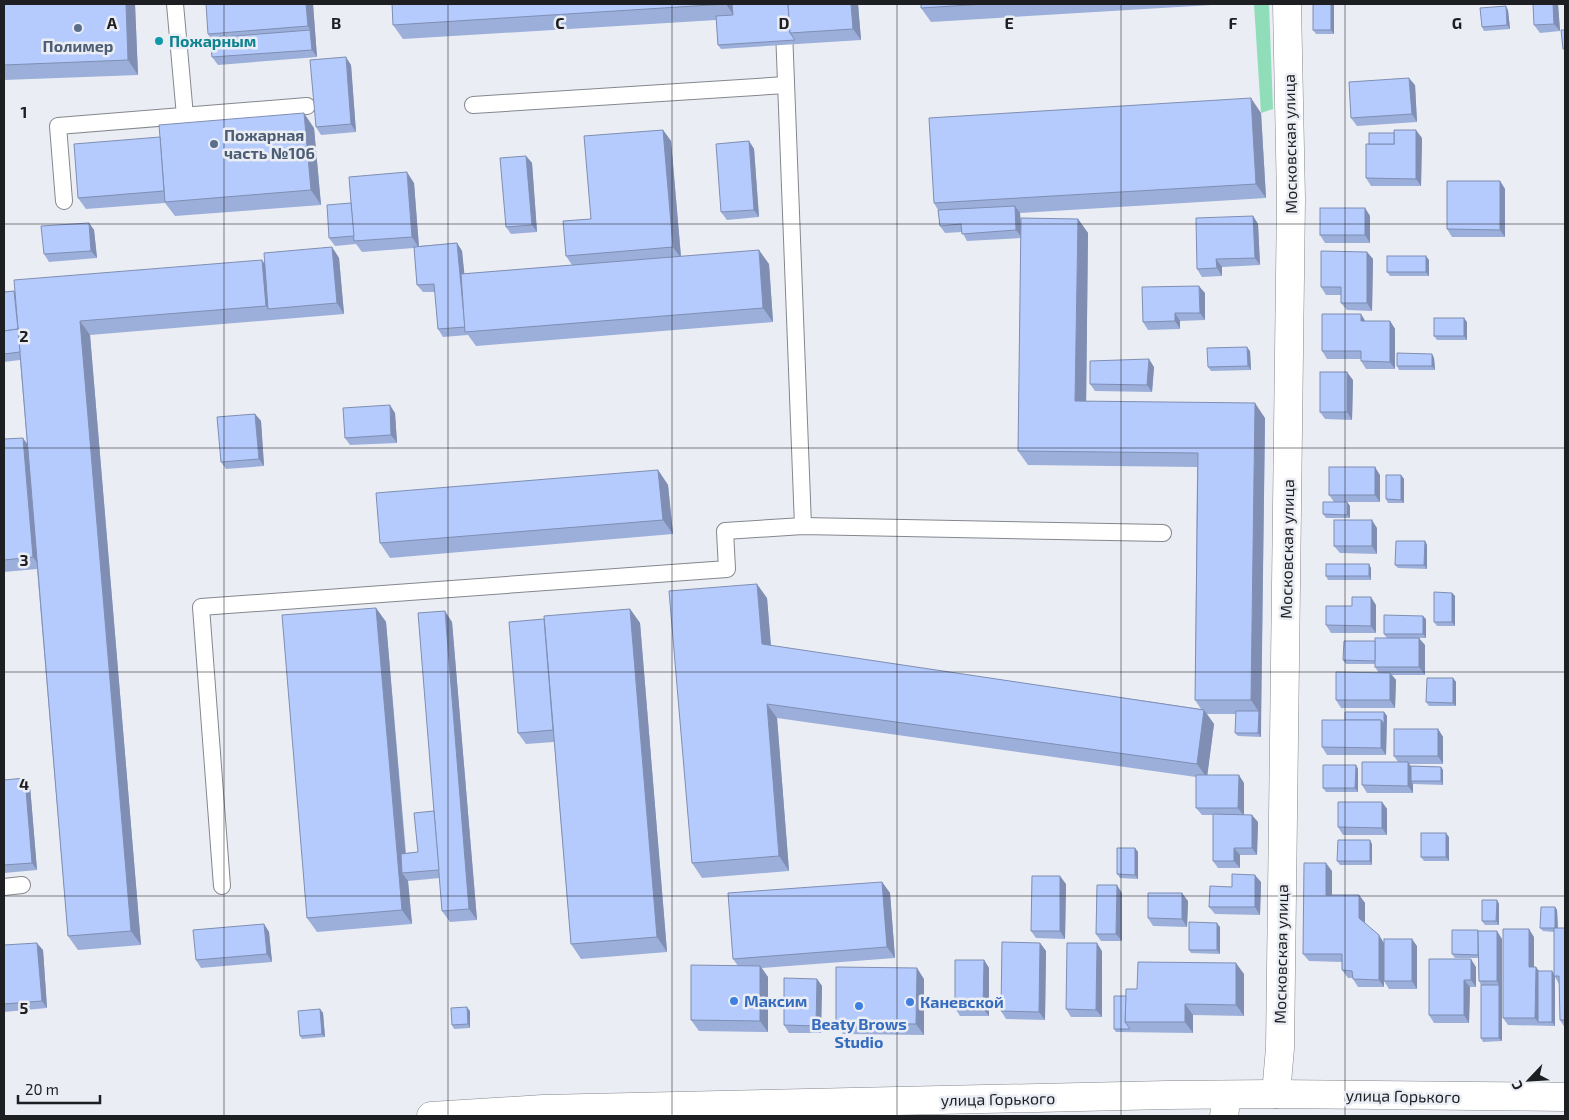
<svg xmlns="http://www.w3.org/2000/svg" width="1569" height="1120" font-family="'Exo 2',sans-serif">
<rect width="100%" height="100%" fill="#eaedf4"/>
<polygon fill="#8fdeb9" points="1254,4 1269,4 1273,109 1261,113"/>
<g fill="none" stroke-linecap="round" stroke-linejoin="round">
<defs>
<g id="service">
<polyline points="175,4 185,116"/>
<polyline points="783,4 803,526"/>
<polyline points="473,105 786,85"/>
<polyline points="64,201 58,126 307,106"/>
<polyline points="222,886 201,607 727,569 725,531 803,526 1163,533"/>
<polyline points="4,887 22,885"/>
</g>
<g id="minor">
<polyline points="1276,1094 1280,1048 1291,199 1287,4"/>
<polyline points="1224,1116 1227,1095"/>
</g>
<polyline id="secondary" points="431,1116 543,1109 1167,1095 1276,1094 1565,1097"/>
</defs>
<use href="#service" stroke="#84878d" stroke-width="18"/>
<use href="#minor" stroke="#84878d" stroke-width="29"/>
<use href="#secondary" stroke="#84878d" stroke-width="29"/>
<use href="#service" stroke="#fff" stroke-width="16"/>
<use href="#minor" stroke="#fff" stroke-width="28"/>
<use href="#secondary" stroke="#fff" stroke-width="28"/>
</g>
<g fill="#9cafda">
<polygon points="4,4 135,4 138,75 4,80"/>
<polygon points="313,4 317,57 218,65 212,57 210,38 208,34"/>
<polygon points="392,4 858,4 861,40 721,49 718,45 716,20 403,39 393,25"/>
<polygon points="921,4 1228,4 931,22 921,8"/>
<polygon points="1313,4 1334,4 1334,34 1316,34 1313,30"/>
<polygon points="1558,4 1560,31 1540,33 1534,25"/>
<polygon points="1508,10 1510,29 1484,31 1482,27"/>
<polygon points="351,65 356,132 321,135 316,127"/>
<polygon points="1415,85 1417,122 1357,126 1351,118"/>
<polygon points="1261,113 1266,198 1020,213 1021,230 1078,219 1088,233 1086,401 1265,418 1261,737 1238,736 1235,733 1236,714 1207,714 1214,724 1207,775 1244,783 1244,815 1258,822 1257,855 1240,855 1240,868 1218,868 1213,861 1213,815 1202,815 1196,808 1196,777 777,718 789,871 702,878 692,863 767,598 771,646 1201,709 1195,700 1197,467 1028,465 1018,451 1021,238 967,241 962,232 945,233 940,226 938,210 934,203"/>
<polygon points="314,128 321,205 175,216 165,203 86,209 78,198"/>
<polygon points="663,130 671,141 681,256 769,264 773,322 476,346 468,335 443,337 438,329 435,292 423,292 417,285 414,248 362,252 356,244 335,246 329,238 351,203 414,183 419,246 457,243 462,251 464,274 572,265 566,256 591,219"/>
<polygon points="1422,138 1421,186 1371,186 1366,178"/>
<polygon points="749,141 754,149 759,217 727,220 721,212"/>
<polygon points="526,156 532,163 537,232 511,234 506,227"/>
<polygon points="1500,181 1505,189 1505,237 1452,237 1447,229"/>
<polygon points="1365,208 1370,216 1370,243 1325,243 1320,235"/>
<polygon points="1253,216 1258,224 1260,265 1222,267 1222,276 1202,277 1197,269"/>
<polygon points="89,223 94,230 97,258 49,262 44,254"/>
<polygon points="332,247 339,258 344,314 90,335 141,945 78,950 68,936 37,569 4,572 4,439 27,443 20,360 4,362 4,292 264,263"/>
<polygon points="1367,252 1373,259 1372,311 1347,310 1341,303 1341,295 1326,295 1321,287"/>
<polygon points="1429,260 1429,276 1390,276 1387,272"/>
<polygon points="1205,293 1205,320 1180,321 1180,329 1148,330 1143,322"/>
<polygon points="1366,321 1390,321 1395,329 1395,369 1366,369 1361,361 1361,359 1327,359 1322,351"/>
<polygon points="1467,322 1467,340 1437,340 1434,336"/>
<polygon points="1250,351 1251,370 1211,371 1208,367"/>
<polygon points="1432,354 1434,358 1435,370 1399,370 1397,366"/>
<polygon points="1154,367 1152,392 1095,391 1090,384"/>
<polygon points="1353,380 1352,420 1325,419 1320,412"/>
<polygon points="395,413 397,443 350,445 345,438"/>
<polygon points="255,414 261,421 264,466 226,469 221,462"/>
<polygon points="658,470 668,485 673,534 390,558 380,543"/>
<polygon points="1380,475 1380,502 1347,502 1350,506 1350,518 1326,518 1323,514 1334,502 1329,495"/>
<polygon points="1401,475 1404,479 1404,503 1388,503 1386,499"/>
<polygon points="1377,528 1377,554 1340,553 1334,546"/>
<polygon points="1425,541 1427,545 1427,569 1398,568 1395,565"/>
<polygon points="1371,568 1371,580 1328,580 1326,576"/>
<polygon points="1452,593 1455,596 1455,626 1437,626 1434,622"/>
<polygon points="1376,605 1376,633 1331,633 1326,625"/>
<polygon points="376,608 386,622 406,853 418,852 434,811 452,622 477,920 450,922 442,911 440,878 408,881 412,924 317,932 307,918"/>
<polygon points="630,609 640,623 667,952 581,959 571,944 554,742 526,744 518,733 544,619"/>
<polygon points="1426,619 1426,638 1401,638 1425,645 1425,675 1392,675 1396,680 1395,708 1341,708 1336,700 1379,673 1375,667 1375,664 1346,664 1343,660 1375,641 1387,638 1384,634"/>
<polygon points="1453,678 1456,682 1456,706 1429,706 1426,702"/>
<polygon points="1384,712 1387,716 1386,755 1327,755 1322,747 1345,720"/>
<polygon points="1438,729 1443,737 1443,764 1409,764 1411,766 1441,767 1443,770 1443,785 1413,784 1413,793 1367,793 1362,785 1398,762 1394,756"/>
<polygon points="1356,765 1358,769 1358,792 1326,792 1323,788"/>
<polygon points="4,780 30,786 37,870 4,873"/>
<polygon points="1382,802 1387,809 1387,835 1343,835 1338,827"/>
<polygon points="1449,837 1449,861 1424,861 1421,857"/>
<polygon points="1372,844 1372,865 1340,865 1337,861"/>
<polygon points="1135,848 1138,852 1138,879 1120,878 1117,874"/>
<polygon points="1332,871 1332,895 1359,895 1365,903 1365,923 1384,943 1417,946 1417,989 1389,989 1384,981 1384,987 1358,987 1353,979 1353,978 1348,978 1342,970 1342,962 1309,961 1303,954"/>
<polygon points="882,882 890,893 895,958 762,968 768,977 768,1032 699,1031 691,1020 738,966 733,959"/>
<polygon points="1261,882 1260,915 1215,914 1209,907 1232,887"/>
<polygon points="1066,884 1065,939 1036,938 1031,931"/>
<polygon points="1122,893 1122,941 1101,941 1096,934"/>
<polygon points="1497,900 1499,904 1499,925 1485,925 1482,921"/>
<polygon points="1188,901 1187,927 1153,926 1148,918"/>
<polygon points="1555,907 1557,910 1558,928 1565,928 1565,1028 1560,1020 1559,984 1555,977 1555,1026 1508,1025 1503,1018 1534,937 1534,967 1536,967 1538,971 1554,974 1554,932 1543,931 1540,928"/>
<polygon points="264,924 269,932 272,962 201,968 196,960"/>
<polygon points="1220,927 1220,954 1191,953 1189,950"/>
<polygon points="1479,931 1502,939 1502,1041 1483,1042 1481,1038 1481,985 1479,981 1478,958 1455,958 1452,954"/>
<polygon points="1040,943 1046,951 1045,1020 1006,1019 1001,1011"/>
<polygon points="4,945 43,950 47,1008 4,1012"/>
<polygon points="1102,951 1102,1017 1071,1017 1066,1009"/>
<polygon points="984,960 989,968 989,1016 960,1016 955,1008"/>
<polygon points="1476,967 1476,987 1470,987 1469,1023 1434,1023 1429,1015"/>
<polygon points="1244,974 1244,1016 1193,1015 1193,1033 1116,1032 1114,1029 1126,996 1137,989"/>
<polygon points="817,979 822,986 821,1033 789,1033 784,1025"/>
<polygon points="924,979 924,1035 843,1034 836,1023"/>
<polygon points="320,1009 323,1013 325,1037 302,1039 300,1036"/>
<polygon points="470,1011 470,1028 454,1029 452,1025"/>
</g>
<g fill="#7f8eb2">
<polygon points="126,4 135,4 138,75 128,60"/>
<polygon points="306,4 313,4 317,57 312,50 310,30 308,26"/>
<polygon points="726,4 735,4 736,19"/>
<polygon points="851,4 858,4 861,40 853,29"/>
<polygon points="1331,4 1334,4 1334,34 1331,30"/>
<polygon points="1553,4 1558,4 1560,31 1554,24"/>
<polygon points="1506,6 1508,10 1510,29 1507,25"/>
<polygon points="346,57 351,65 356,132 351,124"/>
<polygon points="1409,78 1415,85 1417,122 1412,114"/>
<polygon points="1251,98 1261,113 1266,198 1256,184"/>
<polygon points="304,113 314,128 321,205 311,190"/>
<polygon points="663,130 671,141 681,258 673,247"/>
<polygon points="1416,130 1422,138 1421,186 1416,179"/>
<polygon points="749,141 754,149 759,217 754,210"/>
<polygon points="526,156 532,163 537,232 532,225"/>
<polygon points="407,172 414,183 419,248 412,237"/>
<polygon points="1500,181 1505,189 1505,237 1500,230"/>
<polygon points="1015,206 1020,213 1022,238 1016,230"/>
<polygon points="1365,208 1370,216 1370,243 1365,235"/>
<polygon points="1253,216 1258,224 1260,265 1255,258"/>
<polygon points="1078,219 1088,233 1086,415 1075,401"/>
<polygon points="89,223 94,230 97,258 91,251"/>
<polygon points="457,243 462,251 466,289 460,281"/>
<polygon points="332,247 339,258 344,314 337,303"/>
<polygon points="759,250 769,264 773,322 763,308"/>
<polygon points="1367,252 1373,259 1372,311 1367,303"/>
<polygon points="1426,256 1429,260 1429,276 1426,272"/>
<polygon points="1216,259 1222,267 1222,276 1217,268"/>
<polygon points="262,260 272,274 268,309 266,306"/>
<polygon points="1199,286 1205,293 1205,320 1200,313"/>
<polygon points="1175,313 1180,321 1180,329 1175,321"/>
<polygon points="1361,314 1366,322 1361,321"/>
<polygon points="1464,318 1467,322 1467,340 1464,336"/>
<polygon points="80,321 90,335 141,945 131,931"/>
<polygon points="1390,321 1395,329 1395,369 1390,362"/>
<polygon points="1247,347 1250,351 1251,370 1248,366"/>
<polygon points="1432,354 1434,358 1435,370 1432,366"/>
<polygon points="1149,359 1154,367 1152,392 1147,385"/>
<polygon points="1347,372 1353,380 1352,420 1347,412"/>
<polygon points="1255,403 1265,418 1261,715 1251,700"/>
<polygon points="390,405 395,413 397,443 391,435"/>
<polygon points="255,414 261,421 264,466 259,459"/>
<polygon points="23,438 31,449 41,568 33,557"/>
<polygon points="1375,467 1380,475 1380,502 1375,495"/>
<polygon points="658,470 668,485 673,534 663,520"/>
<polygon points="1401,475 1404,479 1404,503 1401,500"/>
<polygon points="1347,502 1350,506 1350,518 1347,515"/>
<polygon points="1372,520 1377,528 1377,554 1372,546"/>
<polygon points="1425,541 1427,545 1427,569 1424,565"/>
<polygon points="1369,564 1371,568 1371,580 1369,576"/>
<polygon points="757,584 767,598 772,659 762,644"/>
<polygon points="1452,593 1455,596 1455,626 1452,622"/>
<polygon points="1371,597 1376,605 1376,633 1371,626"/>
<polygon points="376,608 386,622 407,873 402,873 408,881 412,924 402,910"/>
<polygon points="630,609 640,623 667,952 657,937"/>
<polygon points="445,611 452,622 477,920 469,909"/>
<polygon points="1423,616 1426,619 1426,638 1423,634"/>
<polygon points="1419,638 1425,645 1425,675 1419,667"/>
<polygon points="1390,673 1396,680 1395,708 1390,700"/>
<polygon points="1453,678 1456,682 1456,706 1453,703"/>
<polygon points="767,704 777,718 789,871 779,856"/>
<polygon points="1204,710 1214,724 1207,778 1197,764"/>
<polygon points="1259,711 1261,715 1261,737 1258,733"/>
<polygon points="1384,712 1387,716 1386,755 1381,748 1381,720"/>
<polygon points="1438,729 1443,737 1443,764 1438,756"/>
<polygon points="1408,762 1413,770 1411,781 1413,784 1413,793 1408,786"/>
<polygon points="1356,765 1358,769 1358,792 1355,788"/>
<polygon points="1441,767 1443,770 1443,785 1441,781"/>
<polygon points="1239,775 1244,783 1244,816 1238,808"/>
<polygon points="25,778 30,786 37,870 32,863"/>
<polygon points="1382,802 1387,809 1387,835 1382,828"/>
<polygon points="1252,815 1258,822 1257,855 1252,848"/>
<polygon points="1446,833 1449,837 1449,861 1446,857"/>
<polygon points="1370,840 1372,844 1372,865 1370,861"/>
<polygon points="1135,848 1138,852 1138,879 1135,875"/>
<polygon points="1234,848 1240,855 1240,868 1234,861"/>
<polygon points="1326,863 1332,871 1332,902 1326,895"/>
<polygon points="1255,875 1261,882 1260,915 1255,907"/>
<polygon points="1060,876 1066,884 1065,939 1060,931"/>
<polygon points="882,882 890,893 895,958 887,947"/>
<polygon points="1117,885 1122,893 1122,941 1116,934"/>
<polygon points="1182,893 1188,901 1187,927 1182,919"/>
<polygon points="1359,895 1365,903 1365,925 1359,918"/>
<polygon points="1497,900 1499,904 1499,925 1496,921"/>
<polygon points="1555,907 1557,910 1558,932 1555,928"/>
<polygon points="1217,923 1220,927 1220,954 1217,950"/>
<polygon points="264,924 269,932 272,962 267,954"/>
<polygon points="1529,929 1534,937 1534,974 1529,967"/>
<polygon points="1497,931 1502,939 1502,1041 1499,1038 1499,985 1497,981"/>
<polygon points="1379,935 1384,943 1384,987 1379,980"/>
<polygon points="1412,939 1417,946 1417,989 1412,981"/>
<polygon points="37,943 43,950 47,1008 42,1001"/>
<polygon points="1040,943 1046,951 1045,1020 1039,1012"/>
<polygon points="1097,943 1102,951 1102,1017 1096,1010"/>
<polygon points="1471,959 1476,967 1476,987 1471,980"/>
<polygon points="984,960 989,968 989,1016 983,1009"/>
<polygon points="1236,963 1244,974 1244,1016 1236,1005"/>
<polygon points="760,966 768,977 768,1032 760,1021"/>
<polygon points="1536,967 1541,974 1538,1022 1535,1018"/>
<polygon points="917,968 924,979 924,1035 916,1024"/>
<polygon points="1552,971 1555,975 1555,1026 1552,1022"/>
<polygon points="817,979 822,986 821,1033 816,1026"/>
<polygon points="1464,980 1470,987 1469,1023 1464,1015"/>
<polygon points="1185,1004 1193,1015 1193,1033 1185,1022"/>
<polygon points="467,1007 470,1011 470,1028 468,1024"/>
<polygon points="320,1009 323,1013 325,1037 322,1034"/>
</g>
<g fill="#b5cbfe" stroke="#7f8eb2">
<polygon points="4,4 126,4 128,60 4,65"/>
<polygon points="206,4 306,4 308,26 208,34"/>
<polygon points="392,4 726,4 393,25"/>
<polygon points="732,4 788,4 790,33 795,40 718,45 716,16 733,15"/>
<polygon points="788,4 851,4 853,29 790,33"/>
<polygon points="921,4 985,4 921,8"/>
<rect x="1313" y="4" width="18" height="26"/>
<polygon points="1533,4 1553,4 1554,24 1534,25"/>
<polygon points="1506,6 1507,25 1482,27 1480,8"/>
<polygon points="310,30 312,50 212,57 210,38"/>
<polygon points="1561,30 1565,30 1565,49 1563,49"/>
<polygon points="346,57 351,124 316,127 310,60"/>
<polygon points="1409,78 1412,114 1351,118 1349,82"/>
<polygon points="1251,98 1256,184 934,203 929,118"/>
<polygon points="304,113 311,190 165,202 159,125"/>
<polygon points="663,130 673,247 566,256 563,221 591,219 584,136"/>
<polygon points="1394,130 1416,130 1416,179 1366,178 1366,144 1394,144"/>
<rect x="1369" y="133" width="25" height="11"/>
<polygon points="160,137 164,191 78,198 74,144"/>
<polygon points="749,141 754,210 721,212 716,144"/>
<polygon points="526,156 532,225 506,227 500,158"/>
<polygon points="407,172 412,237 354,241 349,177"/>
<polygon points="1447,181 1500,181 1500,230 1447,229"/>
<polygon points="351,203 354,236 329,238 327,205"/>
<polygon points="1015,206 1016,230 962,234 961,224 940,226 938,210"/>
<rect x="1320" y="208" width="45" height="27"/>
<polygon points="1253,216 1255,258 1216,259 1217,268 1197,269 1196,218"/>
<polygon points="1021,218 1078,219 1075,401 1255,403 1251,700 1195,700 1198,453 1018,451"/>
<polygon points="89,223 91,251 44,254 41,226"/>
<polygon points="457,243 465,327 438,329 434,284 417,285 414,247"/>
<polygon points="332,247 337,303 268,309 264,253"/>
<polygon points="759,250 763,308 465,332 461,274"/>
<polygon points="1321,251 1367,252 1367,303 1341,303 1341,287 1321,287"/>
<rect x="1387" y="256" width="39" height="16"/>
<polygon points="262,260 266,306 80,321 131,931 68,936 14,280"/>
<polygon points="1199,286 1200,313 1175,313 1175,321 1143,322 1142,287"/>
<polygon points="14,291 18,329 4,331 4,292"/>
<polygon points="1322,314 1361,314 1361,321 1390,321 1390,362 1361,361 1361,351 1322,351"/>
<rect x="1434" y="318" width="30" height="18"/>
<polygon points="18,329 20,352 4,354 4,331"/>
<polygon points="1247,347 1248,366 1208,367 1207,348"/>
<polygon points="1397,353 1432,354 1432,366 1397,366"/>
<polygon points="1149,359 1147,385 1090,384 1090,361"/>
<rect x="1320" y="372" width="27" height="40"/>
<polygon points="390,405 391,435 345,438 343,408"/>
<polygon points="255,414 259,459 221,462 217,417"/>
<polygon points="23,438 33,557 4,560 4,439"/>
<rect x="1329" y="467" width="46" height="28"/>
<polygon points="658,470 663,520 380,543 376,493"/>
<polygon points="1386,475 1401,475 1401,500 1386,499"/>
<polygon points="1323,502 1347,502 1347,515 1323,514"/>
<rect x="1334" y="520" width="38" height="26"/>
<polygon points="1396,541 1425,541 1424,565 1395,565"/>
<rect x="1326" y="564" width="43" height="12"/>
<polygon points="757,584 762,644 1204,710 1197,764 767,704 779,856 692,863 669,591"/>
<polygon points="1434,592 1452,593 1452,622 1434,622"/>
<polygon points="1352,597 1371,597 1371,626 1326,625 1326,606 1352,606"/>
<polygon points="376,608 402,910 307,918 282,615"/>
<polygon points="630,609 657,937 571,944 544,616"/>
<polygon points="445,611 469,909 442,911 418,613"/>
<polygon points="1384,615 1423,616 1423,634 1384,634"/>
<polygon points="544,619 553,730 518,733 509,622"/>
<rect x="1375" y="638" width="44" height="29"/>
<polygon points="1344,641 1375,641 1375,661 1343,660"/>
<polygon points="1336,672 1390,673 1390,700 1336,700"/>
<polygon points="1427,678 1453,678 1453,703 1426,702"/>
<polygon points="1236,711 1259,711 1258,733 1235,733"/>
<polygon points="1345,712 1384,712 1384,724 1381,720 1345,720"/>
<polygon points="1322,720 1381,720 1381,748 1322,747"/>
<rect x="1394" y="729" width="44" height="27"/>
<polygon points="1362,762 1408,762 1408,786 1362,785"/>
<polygon points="1323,765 1356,765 1355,788 1323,788"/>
<polygon points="1411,766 1441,767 1441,781 1411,781"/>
<polygon points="1196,775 1239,775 1238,808 1196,808"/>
<polygon points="25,778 32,863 4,865 4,780"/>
<polygon points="1338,802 1382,802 1382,828 1338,827"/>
<polygon points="434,811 439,870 402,873 401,854 418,852 414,813"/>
<polygon points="1213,814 1252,815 1252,848 1234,848 1234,861 1213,861"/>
<rect x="1421" y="833" width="25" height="24"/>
<polygon points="1338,840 1370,840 1370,861 1337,861"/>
<polygon points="1117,848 1135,848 1135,875 1117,874"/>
<polygon points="1304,863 1326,863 1326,895 1359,895 1359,918 1379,935 1379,980 1353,979 1352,971 1342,970 1342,954 1303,954"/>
<polygon points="1232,874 1255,875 1255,907 1209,907 1210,886 1232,887"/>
<polygon points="1032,876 1060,876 1060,931 1031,931"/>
<polygon points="882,882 887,947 733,959 728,893"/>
<polygon points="1097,885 1117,885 1116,934 1096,934"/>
<polygon points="1148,893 1182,893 1182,919 1148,918"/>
<polygon points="1482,900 1497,900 1496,921 1482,921"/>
<polygon points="1541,907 1555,907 1555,928 1540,928"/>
<polygon points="1189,922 1217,923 1217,950 1189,950"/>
<polygon points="264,924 267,954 196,960 193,930"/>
<polygon points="1554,928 1565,928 1565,1020 1560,1020 1559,976 1554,976"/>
<polygon points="1503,929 1529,929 1529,967 1536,967 1535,1018 1503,1018"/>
<polygon points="1452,930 1478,930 1478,955 1452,954"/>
<polygon points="1478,931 1497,931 1497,981 1479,981"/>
<rect x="1384" y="939" width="28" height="42"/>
<polygon points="1002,942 1040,943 1039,1012 1001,1011"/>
<polygon points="37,943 42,1001 4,1004 4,945"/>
<polygon points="1067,943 1097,943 1096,1010 1066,1009"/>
<polygon points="1429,959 1471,959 1471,980 1464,980 1464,1015 1429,1015"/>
<polygon points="955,960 984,960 983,1009 955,1008"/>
<polygon points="1138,962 1236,963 1236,1005 1185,1004 1185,1022 1125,1022 1126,989 1137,989"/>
<polygon points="691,965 760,966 760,1021 691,1020"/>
<polygon points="836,967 917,968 916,1024 836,1023"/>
<rect x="1538" y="971" width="14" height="51"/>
<polygon points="784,978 817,979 816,1026 784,1025"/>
<rect x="1481" y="985" width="18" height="53"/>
<polygon points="1114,996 1126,996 1125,1022 1130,1029 1114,1029"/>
<polygon points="467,1007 468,1024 452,1025 451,1008"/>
<polygon points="320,1009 322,1034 300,1036 298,1011"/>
</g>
<path fill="none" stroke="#1e1f22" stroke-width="1" stroke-opacity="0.55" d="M224,4V1116M448,4V1116M672,4V1116M897,4V1116M1121,4V1116M1345,4V1116M4,224H1565M4,448H1565M4,672H1565M4,896H1565"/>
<g fill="#5c6f8a" stroke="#eaedf4" stroke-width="2">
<circle cx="78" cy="28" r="5"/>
<circle cx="214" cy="144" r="5"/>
</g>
<circle fill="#0f9aa8" stroke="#eaedf4" stroke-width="2" cx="159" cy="41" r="5"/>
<g fill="#3f7fe0" stroke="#eaedf4" stroke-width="2">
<circle cx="734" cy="1001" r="5"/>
<circle cx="910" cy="1002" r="5"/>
<circle cx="859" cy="1006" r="5"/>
</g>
<g text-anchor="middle" stroke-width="5" stroke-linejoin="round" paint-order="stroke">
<g font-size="16" font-weight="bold" fill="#0d838f" stroke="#eaedf4" text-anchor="start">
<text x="169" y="47">Пожарным</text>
</g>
<g font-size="16" font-weight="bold" fill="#4e5e75" stroke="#eaedf4">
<text x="78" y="52">Полимер</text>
<text x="224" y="141" text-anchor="start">Пожарная<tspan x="224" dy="18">часть №106</tspan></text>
</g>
<g font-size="16" fill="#1e1f22" stroke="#eaedf4">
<text transform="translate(1290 144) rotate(-91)" y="6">Московская улица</text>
<text transform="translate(1287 549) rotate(-89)" y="6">Московская улица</text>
<text transform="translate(1281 954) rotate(-89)" y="6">Московская улица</text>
<text transform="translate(1403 1096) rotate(1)" y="6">улица Горького</text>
<text transform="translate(998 1099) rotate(-1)" y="6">улица Горького</text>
</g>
<g font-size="16" font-weight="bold" fill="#366cbe" stroke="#eaedf4" text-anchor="start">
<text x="744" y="1007">Максим</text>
<text x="920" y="1008">Каневской</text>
<text x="859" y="1030" text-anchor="middle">Beaty Brows<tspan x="859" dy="18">Studio</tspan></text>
</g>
</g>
<g font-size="16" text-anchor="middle" font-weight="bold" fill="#1e1f22" stroke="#eaedf4" stroke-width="5" stroke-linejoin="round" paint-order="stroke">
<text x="112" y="29">A</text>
<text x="336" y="29">B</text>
<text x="560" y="29">C</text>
<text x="784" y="29">D</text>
<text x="1009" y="29">E</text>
<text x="1233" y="29">F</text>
<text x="1457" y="29">G</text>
<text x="24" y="118">1</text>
<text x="24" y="342">2</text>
<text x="24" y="566">3</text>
<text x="24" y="790">4</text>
<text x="24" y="1014">5</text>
</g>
<rect width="1569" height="1120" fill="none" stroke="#1e1f22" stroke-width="10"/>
<g transform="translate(1529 1080) rotate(245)" stroke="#eaedf4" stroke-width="4" paint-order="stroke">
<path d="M0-4L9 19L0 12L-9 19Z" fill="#1e1f22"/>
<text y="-8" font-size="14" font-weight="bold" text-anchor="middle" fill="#1e1f22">С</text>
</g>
<path d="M18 1095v8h82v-8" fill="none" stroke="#1e1f22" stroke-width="2.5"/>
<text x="25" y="1095" font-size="15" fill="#1e1f22" stroke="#eaedf4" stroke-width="4" paint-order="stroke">20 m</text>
</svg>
